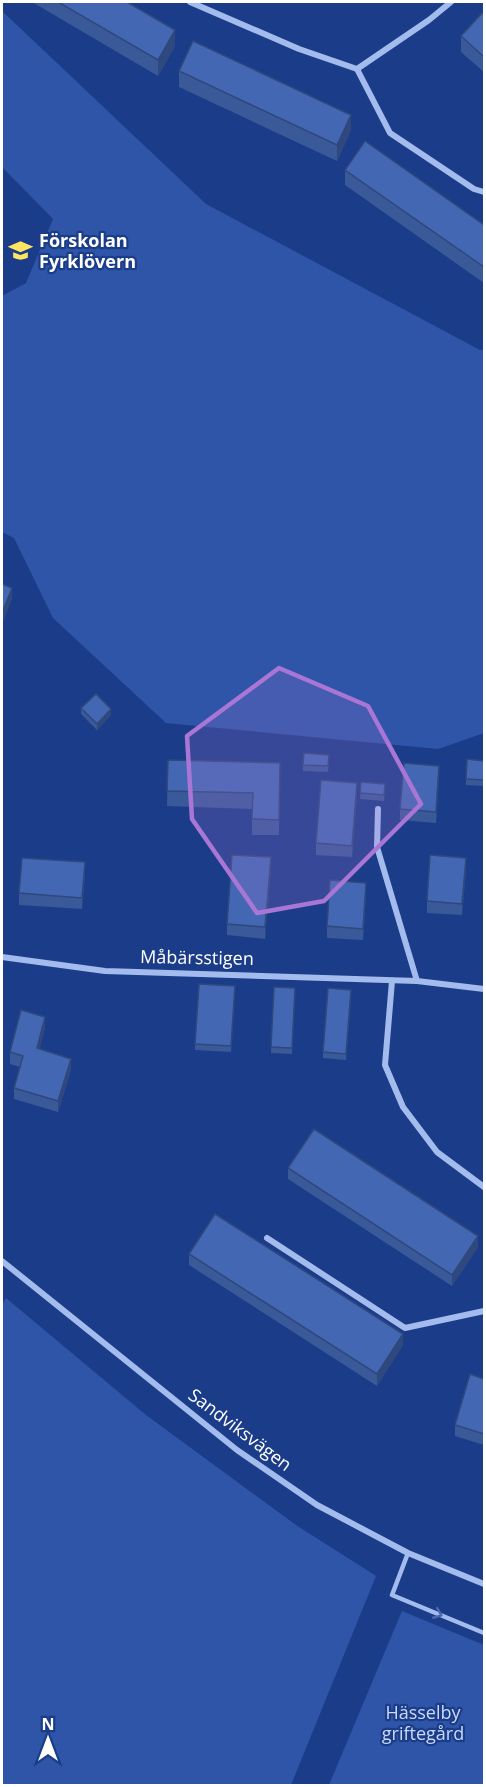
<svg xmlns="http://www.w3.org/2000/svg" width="486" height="1787" font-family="'Open Sans',sans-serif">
<rect width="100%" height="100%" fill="#1b3d89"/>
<g fill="#2e55a7">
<polygon points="2,11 206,204 480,350 484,350 484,733 438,749 166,723 53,618 14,538 2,532 2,296 26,283 53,219 2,167"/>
<polygon points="6,1298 146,1415 296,1525 376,1576 291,1785 2,1785 2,1305"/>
<polygon points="402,1611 484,1645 484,1785 329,1785"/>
</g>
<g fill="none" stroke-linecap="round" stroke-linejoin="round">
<polyline stroke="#a4bced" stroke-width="4.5" points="408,1553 392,1595 484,1633"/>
<g stroke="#a4bced" stroke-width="6">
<polyline points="190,2 299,49 357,69 429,20 451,2"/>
<polyline points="357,69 390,133 474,189 484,192"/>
<polyline points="378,809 377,847 417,981"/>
<polyline points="2,957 105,971 417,981 484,989"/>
<polyline points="392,981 385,1065 403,1107 437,1152 484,1187"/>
<polyline points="267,1238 405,1328 484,1311"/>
<polyline points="2,1261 237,1450 317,1505 408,1553 484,1584"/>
</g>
</g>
<g fill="#3a5999">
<polygon points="32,2 127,2 175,46 158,76"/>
<polygon points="484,11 484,72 461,52 461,36"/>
<polygon points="179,71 351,130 337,161 179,87"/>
<polygon points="345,170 484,225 484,283 345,185"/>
<polygon points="81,708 111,715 97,730 81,714"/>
<polygon points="168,760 280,763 279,835 252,835 252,809 167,806"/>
<polygon points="329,761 328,772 303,771 303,765"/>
<polygon points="484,761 484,786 466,785 466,779"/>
<polygon points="439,777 436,823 400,820 400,809"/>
<polygon points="361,782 385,790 384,801 360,799"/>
<polygon points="357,794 352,857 316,855 316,843"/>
<polygon points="271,869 265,939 227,935 227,924"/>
<polygon points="466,869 462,915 427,913 427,901"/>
<polygon points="85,873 82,909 19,905 19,893"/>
<polygon points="366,894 363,940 327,938 327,926"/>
<polygon points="235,986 231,1052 195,1050 195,1044"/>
<polygon points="274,987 295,988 292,1054 271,1053"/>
<polygon points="351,996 346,1060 323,1058 323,1052"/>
<polygon points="45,1028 39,1049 71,1070 58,1112 14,1099 14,1088 20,1067 10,1064 10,1052"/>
<polygon points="288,1168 478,1247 452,1286 288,1179"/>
<polygon points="189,1254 403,1345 377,1386 189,1265"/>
<polygon points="484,1379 484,1445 455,1436 455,1425"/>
</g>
<g fill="#2f487d">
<polygon points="175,30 175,46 158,76 158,60"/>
<polygon points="351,115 351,130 337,161 337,145"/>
<polygon points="12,588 12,600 2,624 2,613"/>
<polygon points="111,709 111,715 97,730 97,724"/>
<polygon points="3,712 3,727 2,730 2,714"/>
<polygon points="439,766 439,777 436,823 436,812"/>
<polygon points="357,783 357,794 352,857 352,846"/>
<polygon points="271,857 271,869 265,939 265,927"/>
<polygon points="466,858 466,869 462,915 462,904"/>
<polygon points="85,862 85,873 82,909 82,898"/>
<polygon points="366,883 366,894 363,940 363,929"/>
<polygon points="45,1017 45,1028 37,1060 37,1048"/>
<polygon points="71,1059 71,1070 58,1112 58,1101"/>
<polygon points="478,1236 478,1247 452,1286 452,1275"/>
<polygon points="403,1334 403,1345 377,1386 377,1374"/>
</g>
<g fill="#4367b2" stroke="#2f487d" stroke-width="1.5">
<polygon points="58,2 127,2 175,30 158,60"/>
<polygon points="484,11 484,57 461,36"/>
<polygon points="193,41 351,115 337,145 179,71"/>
<polygon points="365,141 484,225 484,267 345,170"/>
<polygon points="2,584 12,588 2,613"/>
<polygon points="96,694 111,709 97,724 81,708"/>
<polygon points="304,753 329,755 328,766 303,765"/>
<polygon points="467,759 484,761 484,780 466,779"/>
<polygon points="168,760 280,763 279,820 252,819 253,793 167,791"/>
<polygon points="404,763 439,766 436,812 400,809"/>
<polygon points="321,780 357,783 352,846 316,843"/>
<polygon points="361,782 385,784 384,795 360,793"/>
<polygon points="232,855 271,857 265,927 227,924"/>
<polygon points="430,855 466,858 462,904 427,901"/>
<polygon points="22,858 85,862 82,898 19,893"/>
<polygon points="330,880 366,883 363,929 327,926"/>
<polygon points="199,984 235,986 231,1046 195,1044"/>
<polygon points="274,987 295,988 292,1048 271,1047"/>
<polygon points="328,988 351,990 346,1054 323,1052"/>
<polygon points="21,1010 45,1017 37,1048 71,1059 58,1101 14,1088 23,1056 10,1052"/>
<polygon points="314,1129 478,1236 452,1275 288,1168"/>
<polygon points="215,1214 403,1334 377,1374 189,1254"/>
<polygon points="470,1374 484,1379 484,1434 455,1425"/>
</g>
<defs><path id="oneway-chevron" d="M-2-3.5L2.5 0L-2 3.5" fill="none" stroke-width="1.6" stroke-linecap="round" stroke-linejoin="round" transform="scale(1.5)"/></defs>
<use stroke="#4b69ac" href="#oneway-chevron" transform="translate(438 1614) rotate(22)"/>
<path fill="#a976d5" fill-opacity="0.2" stroke="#a976d5" stroke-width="4.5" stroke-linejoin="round" d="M279,668L368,706L421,804L324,901L257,913L192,819L187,736Z"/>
<defs>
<symbol id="school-bare" viewBox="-9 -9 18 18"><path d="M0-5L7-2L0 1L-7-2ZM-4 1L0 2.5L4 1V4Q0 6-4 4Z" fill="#fee561" stroke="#1b3d89" stroke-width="2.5" paint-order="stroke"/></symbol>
</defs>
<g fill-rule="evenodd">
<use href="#school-bare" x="4" y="234" width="33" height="33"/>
</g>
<g text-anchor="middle" stroke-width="4.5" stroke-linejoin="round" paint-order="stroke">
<g font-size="18" font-weight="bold" fill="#fff" stroke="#1b3d89" text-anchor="start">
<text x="39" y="247">Förskolan<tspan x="39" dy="21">Fyrklövern</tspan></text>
</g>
<g font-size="18" fill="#fff" stroke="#1b3d89">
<text transform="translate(197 958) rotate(1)" y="6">Måbärsstigen</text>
<text transform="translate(240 1430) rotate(37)" y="6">Sandviksvägen</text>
</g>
<g font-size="18" fill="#cad9f9" stroke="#1b3d89">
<text x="423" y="1719">Hässelby<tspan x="423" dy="21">griftegård</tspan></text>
</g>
</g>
<rect width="486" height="1787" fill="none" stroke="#ffffff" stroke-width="6"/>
<g transform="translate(48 1739)" stroke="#1b3d89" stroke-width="4.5" paint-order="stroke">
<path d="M0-4.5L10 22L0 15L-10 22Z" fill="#ffffff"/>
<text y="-9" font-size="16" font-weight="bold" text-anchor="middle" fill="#ffffff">N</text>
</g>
</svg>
